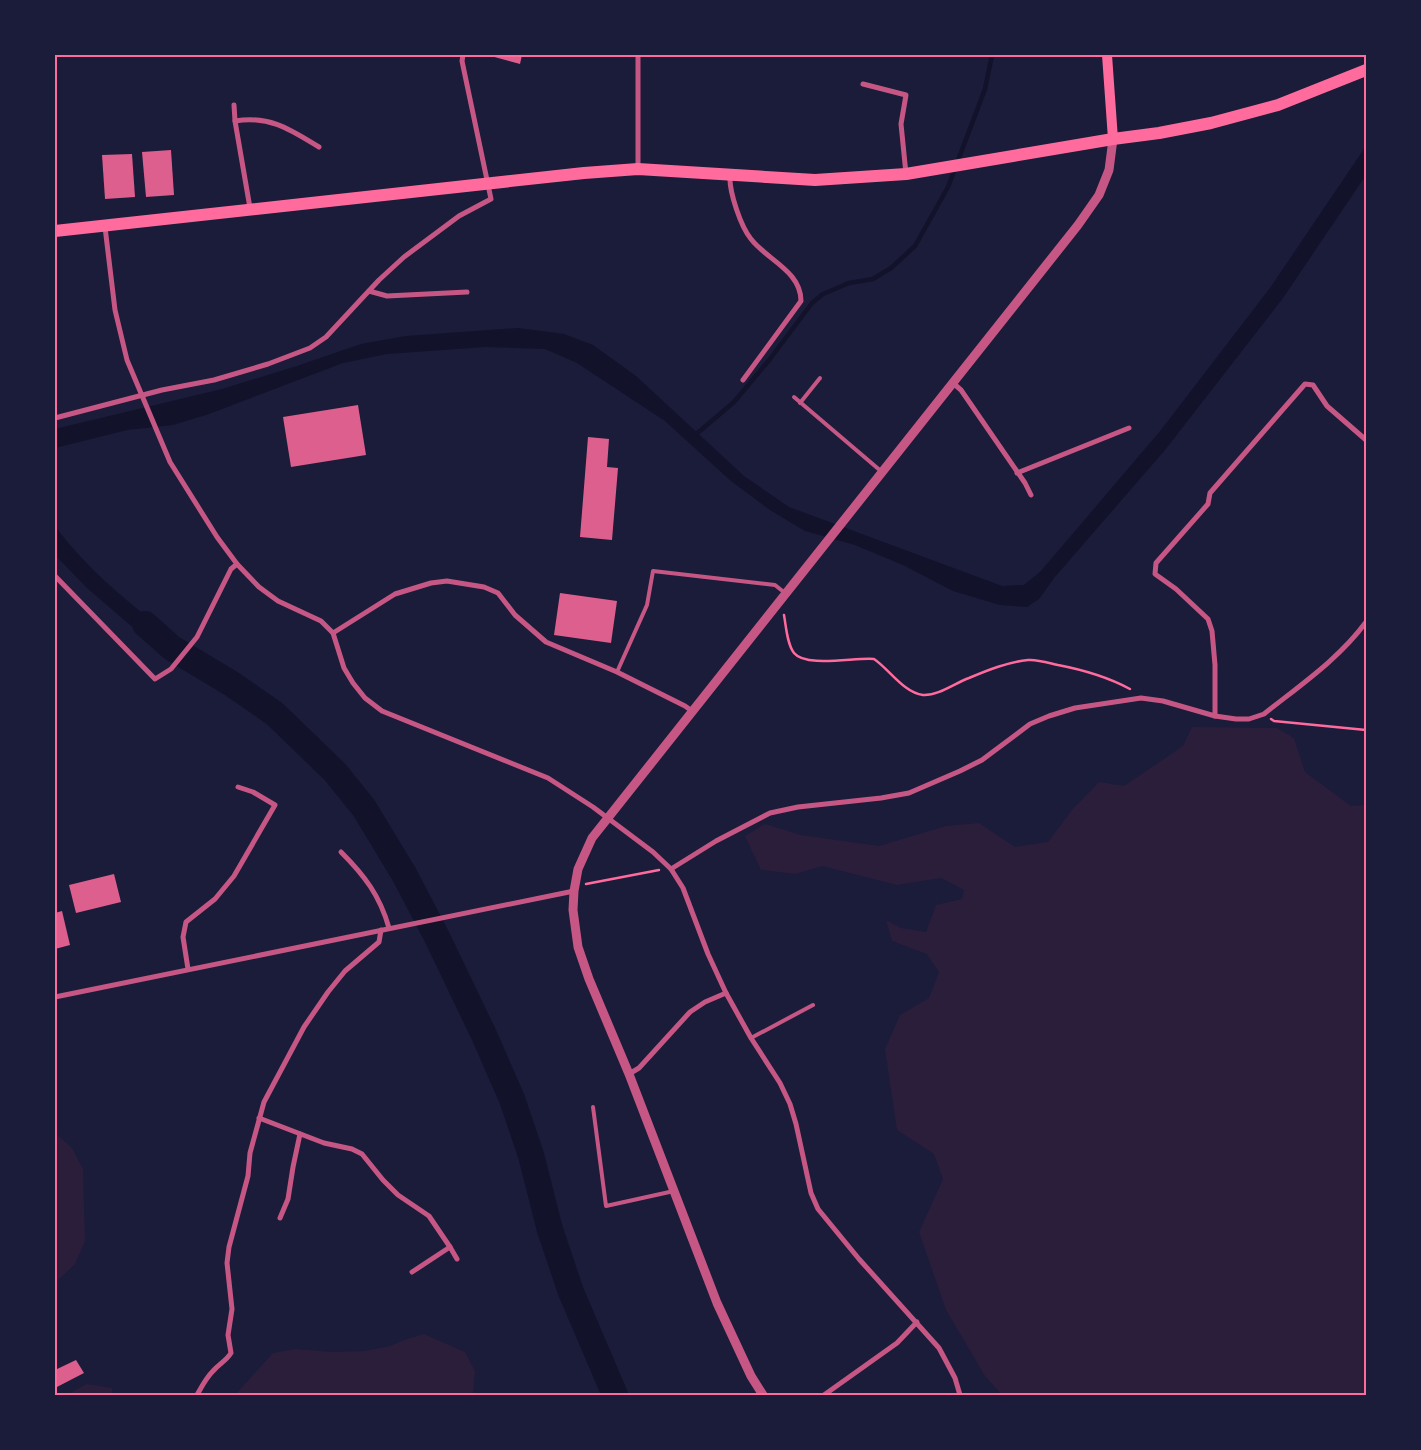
<svg xmlns="http://www.w3.org/2000/svg" width="1421" height="1450" font-family="Quicksand,sans-serif">
<rect width="100%" height="100%" fill="#1b1b3a"/>
<g fill="#2a1e3b">
<polygon points="1192,727 1277,728 1294,738 1305,772 1351,806 1366,805 1366,1395 1002,1395 985,1376 946,1310 919,1232 943,1179 934,1154 897,1130 885,1049 900,1015 929,998 939,972 927,954 892,941 886,920 901,928 926,932 936,905 962,899 964,890 941,878 897,885 822,866 795,874 761,870 745,836 765,824 801,835 879,846 946,826 979,823 1015,847 1048,842 1072,810 1099,782 1124,786 1183,746"/>
<polygon points="55,1133 72,1148 83,1169 85,1241 75,1264 55,1283"/>
<polygon points="424,1334 465,1352 475,1371 473,1395 235,1395 273,1353 296,1349 332,1352 365,1351 390,1346 404,1340"/>
<polygon points="87,1384 112,1388 112,1395 66,1395"/>
</g>
<g fill="#12122b">
<polygon points="1366,146 1366,175 1283,298 1165,450 1054,578 1039,599 1027,607 1000,605 953,591 903,565 855,545 805,531 770,510 731,481 665,421 577,363 545,349 485,347 387,354 343,363 209,414 173,425 127,430 55,448 55,429 222,389 297,366 361,344 406,336 518,328 564,334 593,345 636,376 744,476 789,507 1002,586 1024,585 1041,571 1161,430 1270,288"/>
<path d="M55,526C89,572 134,607 178,641L168,651L130,625L87,588L55,555Z"/>
</g>
<g fill="none" stroke-linecap="round" stroke-linejoin="round">
<polyline stroke="#12122b" stroke-width="4.5" points="694,436 734,402 770,359 812,303 823,294 849,283 873,279 891,268 915,246 948,187 985,89 992,55"/>
<polyline stroke="#12122b" stroke-width="26" points="145,624 172,648 232,684 275,714 335,772 364,808 404,874 437,937 484,1035 512,1099 531,1155 550,1230 571,1292 615,1395"/>
</g>
<g fill="#dd5f8e">
<polygon points="487,55 522,55 520,64"/>
<polygon points="171,150 174,195 146,197 142,152"/>
<polygon points="132,154 135,197 105,199 102,155"/>
<polygon points="358,405 366,455 291,467 283,417"/>
<polygon points="588,437 609,439 607,467 618,468 612,540 580,537"/>
<polygon points="560,593 617,601 611,643 554,635"/>
<polygon points="114,874 121,902 76,913 69,885"/>
<polygon points="62,911 70,945 55,949 55,913"/>
<polygon points="76,1360 84,1373 55,1388 55,1370"/>
</g>
<g fill="none" stroke-linecap="round" stroke-linejoin="round">
<g stroke="#ff6b9d" stroke-width="2.5">
<path d="M784,615C786,626 787,644 794,653C806,668 856,657 874,659C889,669 904,693 923,695C938,696 955,683 969,678C988,670 1008,662 1028,660C1037,659 1049,663 1058,665C1084,670 1106,676 1130,689"/>
<polyline points="1271,719 1274,721 1366,730"/>
<polyline points="586,884 659,870"/>
</g>
<g stroke="#c65784" stroke-width="4">
<polyline points="794,397 882,472"/>
<polyline points="800,403 820,378"/>
<polyline points="617,672 647,605 653,571 775,585 785,593"/>
<polyline points="751,1038 813,1005"/>
<polyline points="593,1107 606,1206 674,1191"/>
</g>
<g stroke="#c65784" stroke-width="5">
<polyline points="863,84 906,95 901,124 906,174"/>
<polyline points="234,105 235,121 250,208"/>
<path d="M235,121C270,115 291,130 319,147"/>
<polyline points="638,169 638,55"/>
<path d="M730,176C729,192 741,227 751,239C767,260 801,271 801,301L743,380"/>
<polyline points="105,227 115,310 127,360 170,462 217,537 237,564 259,587 278,601 321,621 333,633 344,668 353,683 365,698 382,711 548,778 593,807 653,852 671,869 683,888 708,954 726,993 751,1038 780,1083 790,1104 796,1124 811,1193 818,1209 859,1259 939,1348 955,1378 960,1395"/>
<polyline points="369,291 387,296 467,292"/>
<polyline points="953,383 961,390 1025,483 1031,495"/>
<polyline points="55,418 162,390 214,380 268,364 310,348 326,337 379,280 404,257 459,216 491,199 462,61 463,55"/>
<polyline points="1017,473 1129,428"/>
<polyline points="55,576 155,679 171,669 197,637 231,569 237,564"/>
<polyline points="333,633 395,594 431,583 447,581 484,587 498,593 515,615 546,642 617,672 685,706 692,711"/>
<polyline points="1215,716 1215,665 1212,631 1208,619 1176,589 1155,574 1156,563 1208,504 1210,493 1305,384 1313,385 1327,406 1366,440"/>
<path d="M341,852C365,876 380,896 389,928"/>
<path d="M671,869L716,841L770,813L798,807L881,798L909,793L960,771L982,760L1030,724L1049,716L1075,708L1141,698L1163,701L1215,716L1236,719H1249L1264,714C1299,686 1339,659 1366,622"/>
<polyline points="188,969 183,937 186,922 215,899 234,876 275,805 253,792 238,787"/>
<polyline points="55,997 574,891"/>
<polyline points="629,1074 639,1068 690,1012 705,1002 726,993"/>
<polyline points="259,1118 324,1143 352,1149 362,1154 383,1180 398,1195 429,1216 450,1247"/>
<polyline points="280,1218 288,1199 293,1167 300,1134"/>
<polyline points="412,1272 450,1247 457,1259"/>
<path d="M197,1395C202,1386 206,1378 213,1371C219,1364 226,1361 231,1353L228,1335L232,1309L227,1263L229,1247L248,1176L250,1153L264,1102L304,1027L328,992L345,971L379,942L381,930"/>
<polyline points="824,1395 897,1343 917,1322"/>
</g>
<polyline stroke="#c65784" stroke-width="9" points="763,1395 751,1376 717,1303 629,1074 589,979 578,947 573,910 574,891 578,869 592,838 1078,225 1099,195 1109,170 1113,139"/>
<polyline stroke="#ff6b9d" stroke-width="10" points="1107,55 1113,139"/>
<polyline stroke="#ff6b9d" stroke-width="12" points="55,231 584,173 638,169 815,180 906,174 1113,139 1159,133 1211,123 1278,105 1366,70"/>
</g>
<rect width="1421" height="1450" fill="none" stroke="#1b1b3a" stroke-width="112"/>
<rect x="56" y="56" width="1309" height="1338" fill="none" stroke="#ff6b9d" stroke-width="2"/>
</svg>
